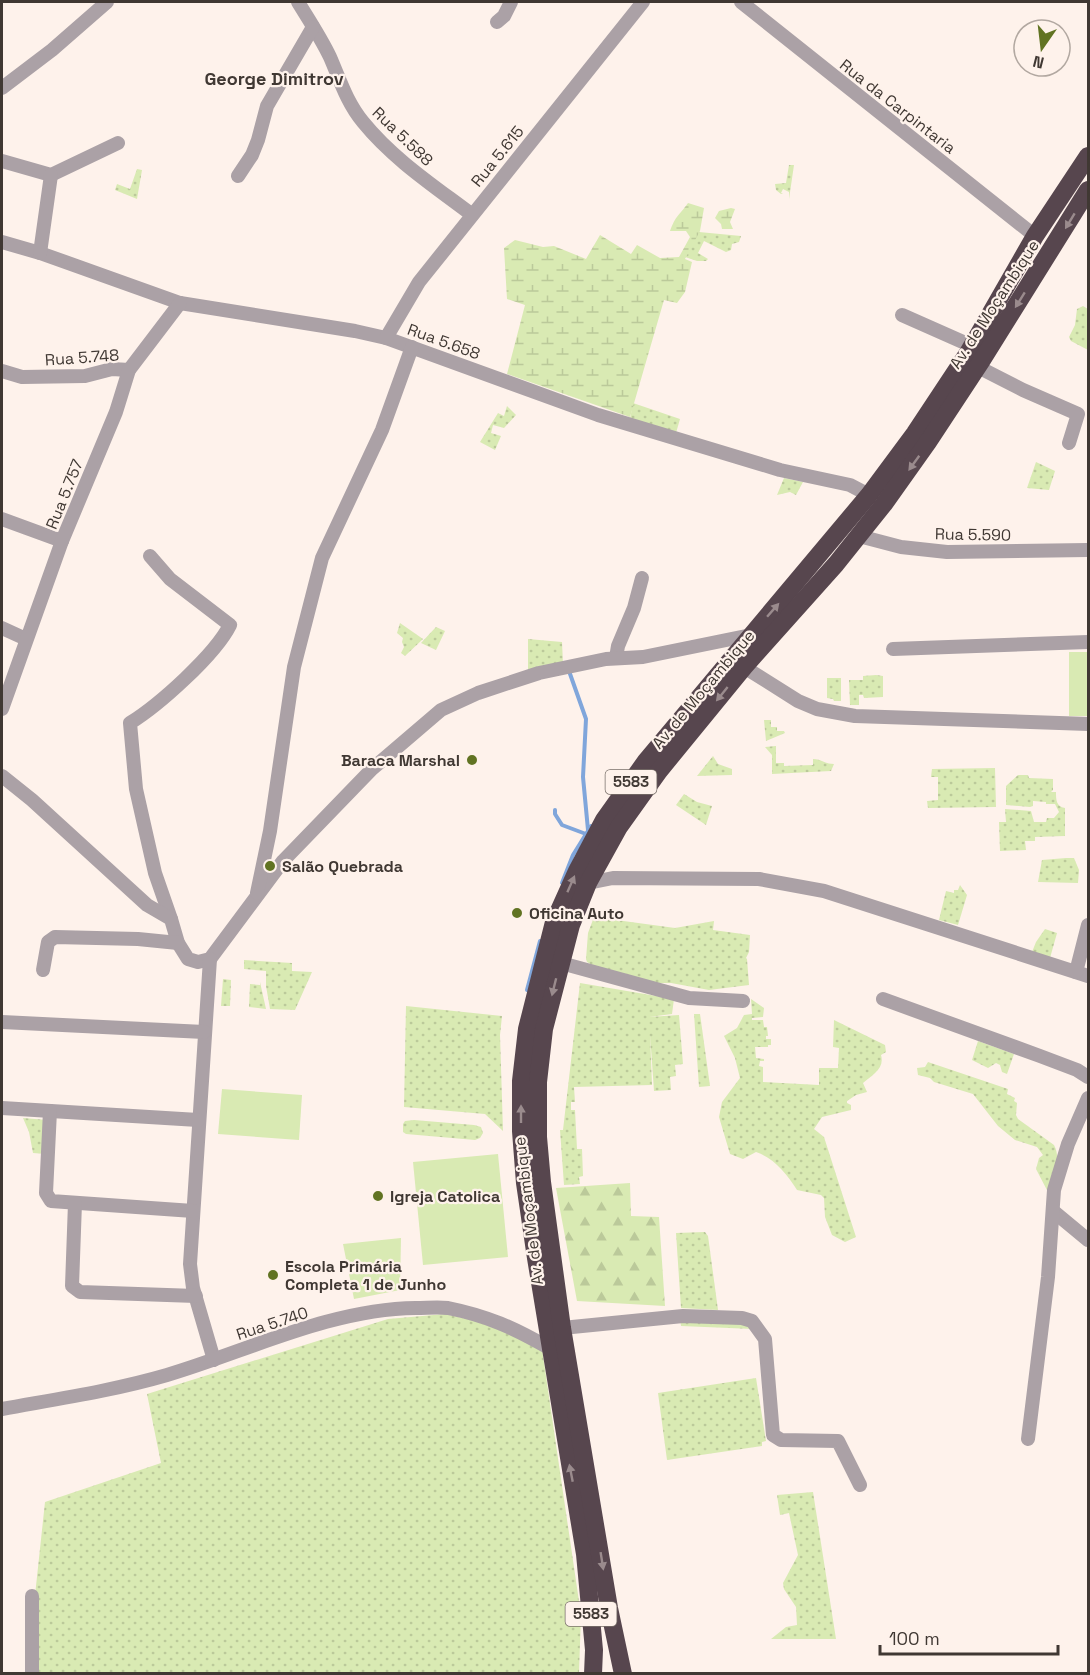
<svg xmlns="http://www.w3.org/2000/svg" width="1090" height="1675" font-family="'Space Grotesk',sans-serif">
<defs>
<pattern id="grass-dots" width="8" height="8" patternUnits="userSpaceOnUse" patternTransform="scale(1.5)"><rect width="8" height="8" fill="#d9eab3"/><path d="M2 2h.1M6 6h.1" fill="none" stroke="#bbc99a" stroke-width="1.8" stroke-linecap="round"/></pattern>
<pattern id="forest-firs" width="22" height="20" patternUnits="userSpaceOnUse" patternTransform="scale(1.5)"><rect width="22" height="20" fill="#d9eab3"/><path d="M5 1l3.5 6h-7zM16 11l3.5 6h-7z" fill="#bbc99a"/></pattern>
<pattern id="wetland-marsh" width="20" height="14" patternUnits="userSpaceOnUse" patternTransform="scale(1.5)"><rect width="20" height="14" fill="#d9eab3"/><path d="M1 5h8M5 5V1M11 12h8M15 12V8" fill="none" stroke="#bbc99a"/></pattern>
</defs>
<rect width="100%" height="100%" fill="#fef2eb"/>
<g fill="url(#grass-dots)">
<polygon points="789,165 794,165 789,199 789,192 783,189 781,193 783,194 781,194 776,190 775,184 786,183"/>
<polygon points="137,169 142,170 137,199 115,190 117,184 130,189"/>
<polygon points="699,232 741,236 739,242 732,244 731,250 726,252 704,241 698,253 708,259 706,261 697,261 685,257"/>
<polygon points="1083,306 1088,309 1088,350 1071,341 1069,337 1075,325 1077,309"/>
<polygon points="633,403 680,419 676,433 630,419"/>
<polygon points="507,406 516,415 504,428 493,425 491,433 501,436 495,450 480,442 498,413 504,416"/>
<polygon points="1036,462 1055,471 1049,490 1027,488"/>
<polygon points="784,478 803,482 796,495 790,492 777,495"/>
<polygon points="400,623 423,639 405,656 401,653 404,647 402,642 403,638 397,633"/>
<polygon points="436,627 445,631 436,650 421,643"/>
<polygon points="528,639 562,642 563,664 528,670"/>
<polygon points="876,675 883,676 883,697 864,698 863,695 859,695 859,705 850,705 849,680 863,680 863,676"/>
<polygon points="827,678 841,678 841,701 834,701 833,699 827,698"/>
<polygon points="764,720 771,720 771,727 777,727 777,731 784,731 785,733 766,741"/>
<path d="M776,746V763H784V766L813,765V759C821,759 825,764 834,764L831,771L772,774V755L765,747Z"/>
<polygon points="713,756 718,764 732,769 732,775 697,776"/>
<polygon points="995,768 996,807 928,808 927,801 938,800 938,777 931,777 932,769"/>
<path d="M1018,775H1028L1029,778L1053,779V790L1051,792H1056C1056,799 1056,807 1065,808V836L1035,837V841H1025L1026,850L1000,851L999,822H1006L1005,809L1031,811L1034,822H1046L1047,818H1054L1059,812L1055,804H1046V802L1033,801V806L1030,807L1006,805V786Z"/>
<polygon points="684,794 697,802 712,806 706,825 676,805"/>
<polygon points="1066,858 1074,858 1079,870 1078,883 1038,882 1042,860"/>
<polygon points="960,885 967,895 958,925 939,920 946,891 954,893 954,890 958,890"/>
<polygon points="594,917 675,928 714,921 713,930 750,935 749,952 746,958 747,959 749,985 709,990 671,983 654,983 605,973 587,962 586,959 588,933"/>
<polygon points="1045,929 1057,933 1050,958 1032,952 1036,942"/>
<polygon points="244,960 292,963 292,971 312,972 295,1010 270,1009 266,986 266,971 244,969"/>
<polygon points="223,979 231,980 230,1006 221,1006"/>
<polygon points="260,982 266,1009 249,1007 250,984 260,985"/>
<polygon points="580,983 674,999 672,1014 649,1017 679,1015 683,1064 675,1065 676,1076 670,1077 671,1090 654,1091 650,1034 652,1085 574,1087 575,1102 571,1102 571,1110 575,1110 577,1149 582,1149 583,1176 579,1177 580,1184 564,1185 560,1130 563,1130"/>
<path d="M751,999L764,1008L763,1017L752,1018V1020H763L764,1027H767L768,1036H766V1039H771V1045H768V1047H755L756,1058L764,1059V1061H760L759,1066L763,1067V1082L819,1085V1068H838L839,1048L833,1047L834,1020L885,1045L886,1052L881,1055C885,1069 872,1075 863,1083L867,1092L856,1095L847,1101V1103L851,1105V1110L822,1117L814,1129L824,1137L856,1237L845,1242L832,1235L825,1217L824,1198L821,1195L797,1190C787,1174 774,1158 756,1152L743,1159L730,1154L719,1117L722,1102L740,1078L735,1058L724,1036L737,1028L744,1015L752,1014Z"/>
<polygon points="406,1006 502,1016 500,1035 503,1131 485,1114 404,1107"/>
<polygon points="694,1014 700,1014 710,1086 699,1087"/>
<polygon points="978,1041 1014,1054 1007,1074 1002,1072 1000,1065 996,1063 988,1068 972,1060"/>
<path d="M928,1062L1008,1089L1007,1094L1015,1098L1014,1101L1017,1103L1016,1115L1018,1119L1054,1145C1062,1159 1053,1180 1049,1194L1036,1169L1039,1158L1043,1155L1037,1147L1015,1140L998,1126L973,1094L934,1082L930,1078L918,1075L917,1068L925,1067Z"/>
<polygon points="23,1118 47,1120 46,1154 33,1153 29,1132"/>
<polygon points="414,1120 474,1125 481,1127 483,1133 480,1138 475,1140 406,1134 403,1132 403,1124 405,1121"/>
<polygon points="705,1232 708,1236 718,1310 681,1308 676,1233"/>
<polygon points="445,1314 498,1326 542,1349 581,1615 579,1673 34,1674 33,1614 45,1502 161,1463 147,1394 388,1319"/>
<polygon points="680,1319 737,1321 753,1329 681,1326"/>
<polygon points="756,1378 766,1441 762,1442 762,1446 667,1460 658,1393"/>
<polygon points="813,1492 836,1639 771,1639 786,1627 797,1625 796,1607 784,1589 783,1583 798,1555 789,1513 780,1515 777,1495"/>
</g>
<polygon fill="url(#forest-firs)" points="630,1183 631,1216 659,1217 665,1306 577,1301 556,1188"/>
<g fill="url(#wetland-marsh)">
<path d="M688,203L704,208L700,231L685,259L692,262L685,292L677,303L664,300L630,417L507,374L525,305L507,299L504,248L515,240L543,247L554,246L586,259L600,235L631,254L637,245L660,258L679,257L690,237L686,231H670C676,215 678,217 688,203Z"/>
<polygon points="731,208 735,209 730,222 733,229 722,229 721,224 715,218 719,211"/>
</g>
<g fill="#d9eab3">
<rect x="1069" y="652" width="19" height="64"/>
<polygon points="222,1089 302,1095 299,1140 218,1134"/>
<polygon points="498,1154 508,1257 423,1265 413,1162"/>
<polygon points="401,1238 400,1290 354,1299 343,1244"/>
</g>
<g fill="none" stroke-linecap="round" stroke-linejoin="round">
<g stroke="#80a6db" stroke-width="4">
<polyline points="569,671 586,719 583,777 588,830"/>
<polyline points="555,810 555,814 562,825 586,834"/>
<polyline points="562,883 573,855 591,826"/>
<polyline points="527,990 540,941"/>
</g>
<g stroke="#aba1a6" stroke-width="14">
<path d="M298,2C309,20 321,38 330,57C340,80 347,103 363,122C393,159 434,186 471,214"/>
<polyline points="741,2 1035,236"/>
<polyline points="497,22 504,16 511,2"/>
<polyline points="2,88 52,50 107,2"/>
<polyline points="2,161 51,175 118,143"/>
<polyline points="238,176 252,155 258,140 267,106 313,27"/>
<polyline points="2,242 40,253 180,303 355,331 386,338 598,415 780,470 850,485 869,495"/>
<polyline points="40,253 51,175"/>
<polyline points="902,315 972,346"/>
<polyline points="386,338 419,282 643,2"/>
<polyline points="978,367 1023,390 1078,414 1069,443"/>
<polyline points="2,371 22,377 85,376 112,369 129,370"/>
<polyline points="2,519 62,541"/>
<polyline points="859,536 901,547 947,552 1088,550"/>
<path d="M150,556L170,579L230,625C215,655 159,705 130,723L136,789L155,873L171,919"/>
<polyline points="2,628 26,639"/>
<polyline points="893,649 1088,642"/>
<polyline points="616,658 618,646 634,608 642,578"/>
<polyline points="744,667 798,701 817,709 855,716 1088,724"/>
<polyline points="2,709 62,541 116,412 129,370 180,303"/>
<polyline points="2,776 32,800 147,905 171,919 178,943 188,959 198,962 210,959 283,861 372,769 441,710 478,693 539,673 606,659 643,657 751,635"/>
<polyline points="588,883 613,878 759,879 824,891 1088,976"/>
<polyline points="257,893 270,831 294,667 322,558 382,430 412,347"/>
<polyline points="210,959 190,1264 193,1288 214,1360"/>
<polyline points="561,963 689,998 743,1001"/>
<polyline points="43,970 48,942 55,937 138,939 178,943"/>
<polyline points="1076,972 1088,925"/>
<polyline points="883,999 1040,1056 1077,1070 1088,1077"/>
<polyline points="2,1022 204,1032"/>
<polyline points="2,1108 198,1120"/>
<polyline points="50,1111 46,1193 51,1201 193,1211"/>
<polyline points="75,1203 72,1286 80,1292 196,1296"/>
<polyline points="1053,1211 1088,1240"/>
<polyline points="562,1328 683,1316 742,1318 752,1321 765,1339 773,1435 781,1440 838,1441 860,1485"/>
<path d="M2,1409C57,1399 112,1391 167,1375C248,1351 330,1309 416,1308C427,1308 438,1307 448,1308C488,1316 514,1328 549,1348"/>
<polyline points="1028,1439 1048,1277 1054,1190 1068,1144 1088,1098"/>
<polyline points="32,1674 32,1596"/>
</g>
<g stroke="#57464e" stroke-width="18">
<polyline points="593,1674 594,1650 585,1554 536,1258 525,1183 521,1131 521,1081 527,1029 554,922 577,871 604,820 646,761 869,495 915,433 968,353 1035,236 1088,156"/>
<polyline points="623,1674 609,1608 562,1328 542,1182 538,1137 538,1082 544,1029 571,925 588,883 619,827 659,771 744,667 836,564 884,504 928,442 982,360 1088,190"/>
</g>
</g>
<defs><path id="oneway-solid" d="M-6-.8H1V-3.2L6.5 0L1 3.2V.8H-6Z" transform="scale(1.5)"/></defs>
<g fill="#9a8b8d">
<use href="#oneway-solid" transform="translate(1070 221) rotate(121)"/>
<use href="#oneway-solid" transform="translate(1020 300) rotate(122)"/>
<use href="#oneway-solid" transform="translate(914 463) rotate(126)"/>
<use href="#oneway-solid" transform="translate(773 610) rotate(-49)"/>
<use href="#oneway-solid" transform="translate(722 694) rotate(129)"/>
<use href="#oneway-solid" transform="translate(571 884) rotate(-66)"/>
<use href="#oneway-solid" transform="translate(554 987) rotate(104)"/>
<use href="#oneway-solid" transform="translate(521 1114) rotate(-90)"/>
<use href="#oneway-solid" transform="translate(571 1473) rotate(-101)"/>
<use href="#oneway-solid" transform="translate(602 1561) rotate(81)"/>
</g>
<g fill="#617322" stroke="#fef2eb" stroke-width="2">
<circle cx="472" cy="760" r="6"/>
<circle cx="270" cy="866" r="6"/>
<circle cx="517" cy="913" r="6"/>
<circle cx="378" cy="1196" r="6"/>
<circle cx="273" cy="1275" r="6"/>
</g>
<g text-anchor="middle" stroke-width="4.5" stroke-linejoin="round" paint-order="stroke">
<g fill="#fef2eb" stroke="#79706a" stroke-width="1.5">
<rect x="605.5" y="770" width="51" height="24" rx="4.5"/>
<rect x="565.5" y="1602" width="51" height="24" rx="4.5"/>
</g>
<g font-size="15" font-weight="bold" fill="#403833">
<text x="631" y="787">5583</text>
<text x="591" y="1619">5583</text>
</g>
<g font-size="16" fill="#403833" stroke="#fef2eb">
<text transform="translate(898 106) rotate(38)" y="6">Rua da Carpintaria</text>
<text transform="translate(403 136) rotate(44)" y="6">Rua 5.588</text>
<text transform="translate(497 156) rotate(-51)" y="6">Rua 5.615</text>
<text transform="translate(994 304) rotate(-57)" y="6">Av. de Moçambique</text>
<text transform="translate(444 341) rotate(20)" y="6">Rua 5.658</text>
<text transform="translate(82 357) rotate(-4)" y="6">Rua 5.748</text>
<text transform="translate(64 494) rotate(-68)" y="6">Rua 5.757</text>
<text transform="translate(973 534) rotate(1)" y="6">Rua 5.590</text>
<text transform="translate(703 689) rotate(-50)" y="6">Av. de Moçambique</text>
<text transform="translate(528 1211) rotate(-97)" y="6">Av. de Moçambique</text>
<text transform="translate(272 1323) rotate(-18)" y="6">Rua 5.740</text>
</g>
<g font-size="16" font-weight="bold" fill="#403833" stroke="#fef2eb" text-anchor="start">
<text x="460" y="766" text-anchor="end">Baraca Marshal</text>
<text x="282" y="872">Salão Quebrada</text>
<text x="529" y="919">Oficina Auto</text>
<text x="390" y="1202">Igreja Catolica</text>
<text x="285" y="1272">Escola Primária<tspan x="285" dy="18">Completa 1 de Junho</tspan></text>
</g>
<g font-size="18" font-weight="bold" fill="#403833" stroke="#fef2eb">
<text x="274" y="85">George Dimitrov</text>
</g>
</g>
<rect width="1090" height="1675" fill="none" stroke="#403833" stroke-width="6"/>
<g transform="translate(1042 48) rotate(194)"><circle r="28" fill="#fef2eb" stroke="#b2a8a1" stroke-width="1.5"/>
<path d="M0-4.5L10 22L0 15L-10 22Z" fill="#617322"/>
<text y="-9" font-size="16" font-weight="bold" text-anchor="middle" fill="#403833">N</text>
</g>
<path d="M880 1645v9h178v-9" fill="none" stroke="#403833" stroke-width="3"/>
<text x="889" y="1645" font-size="18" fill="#403833" stroke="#fef2eb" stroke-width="4.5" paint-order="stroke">100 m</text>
</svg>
